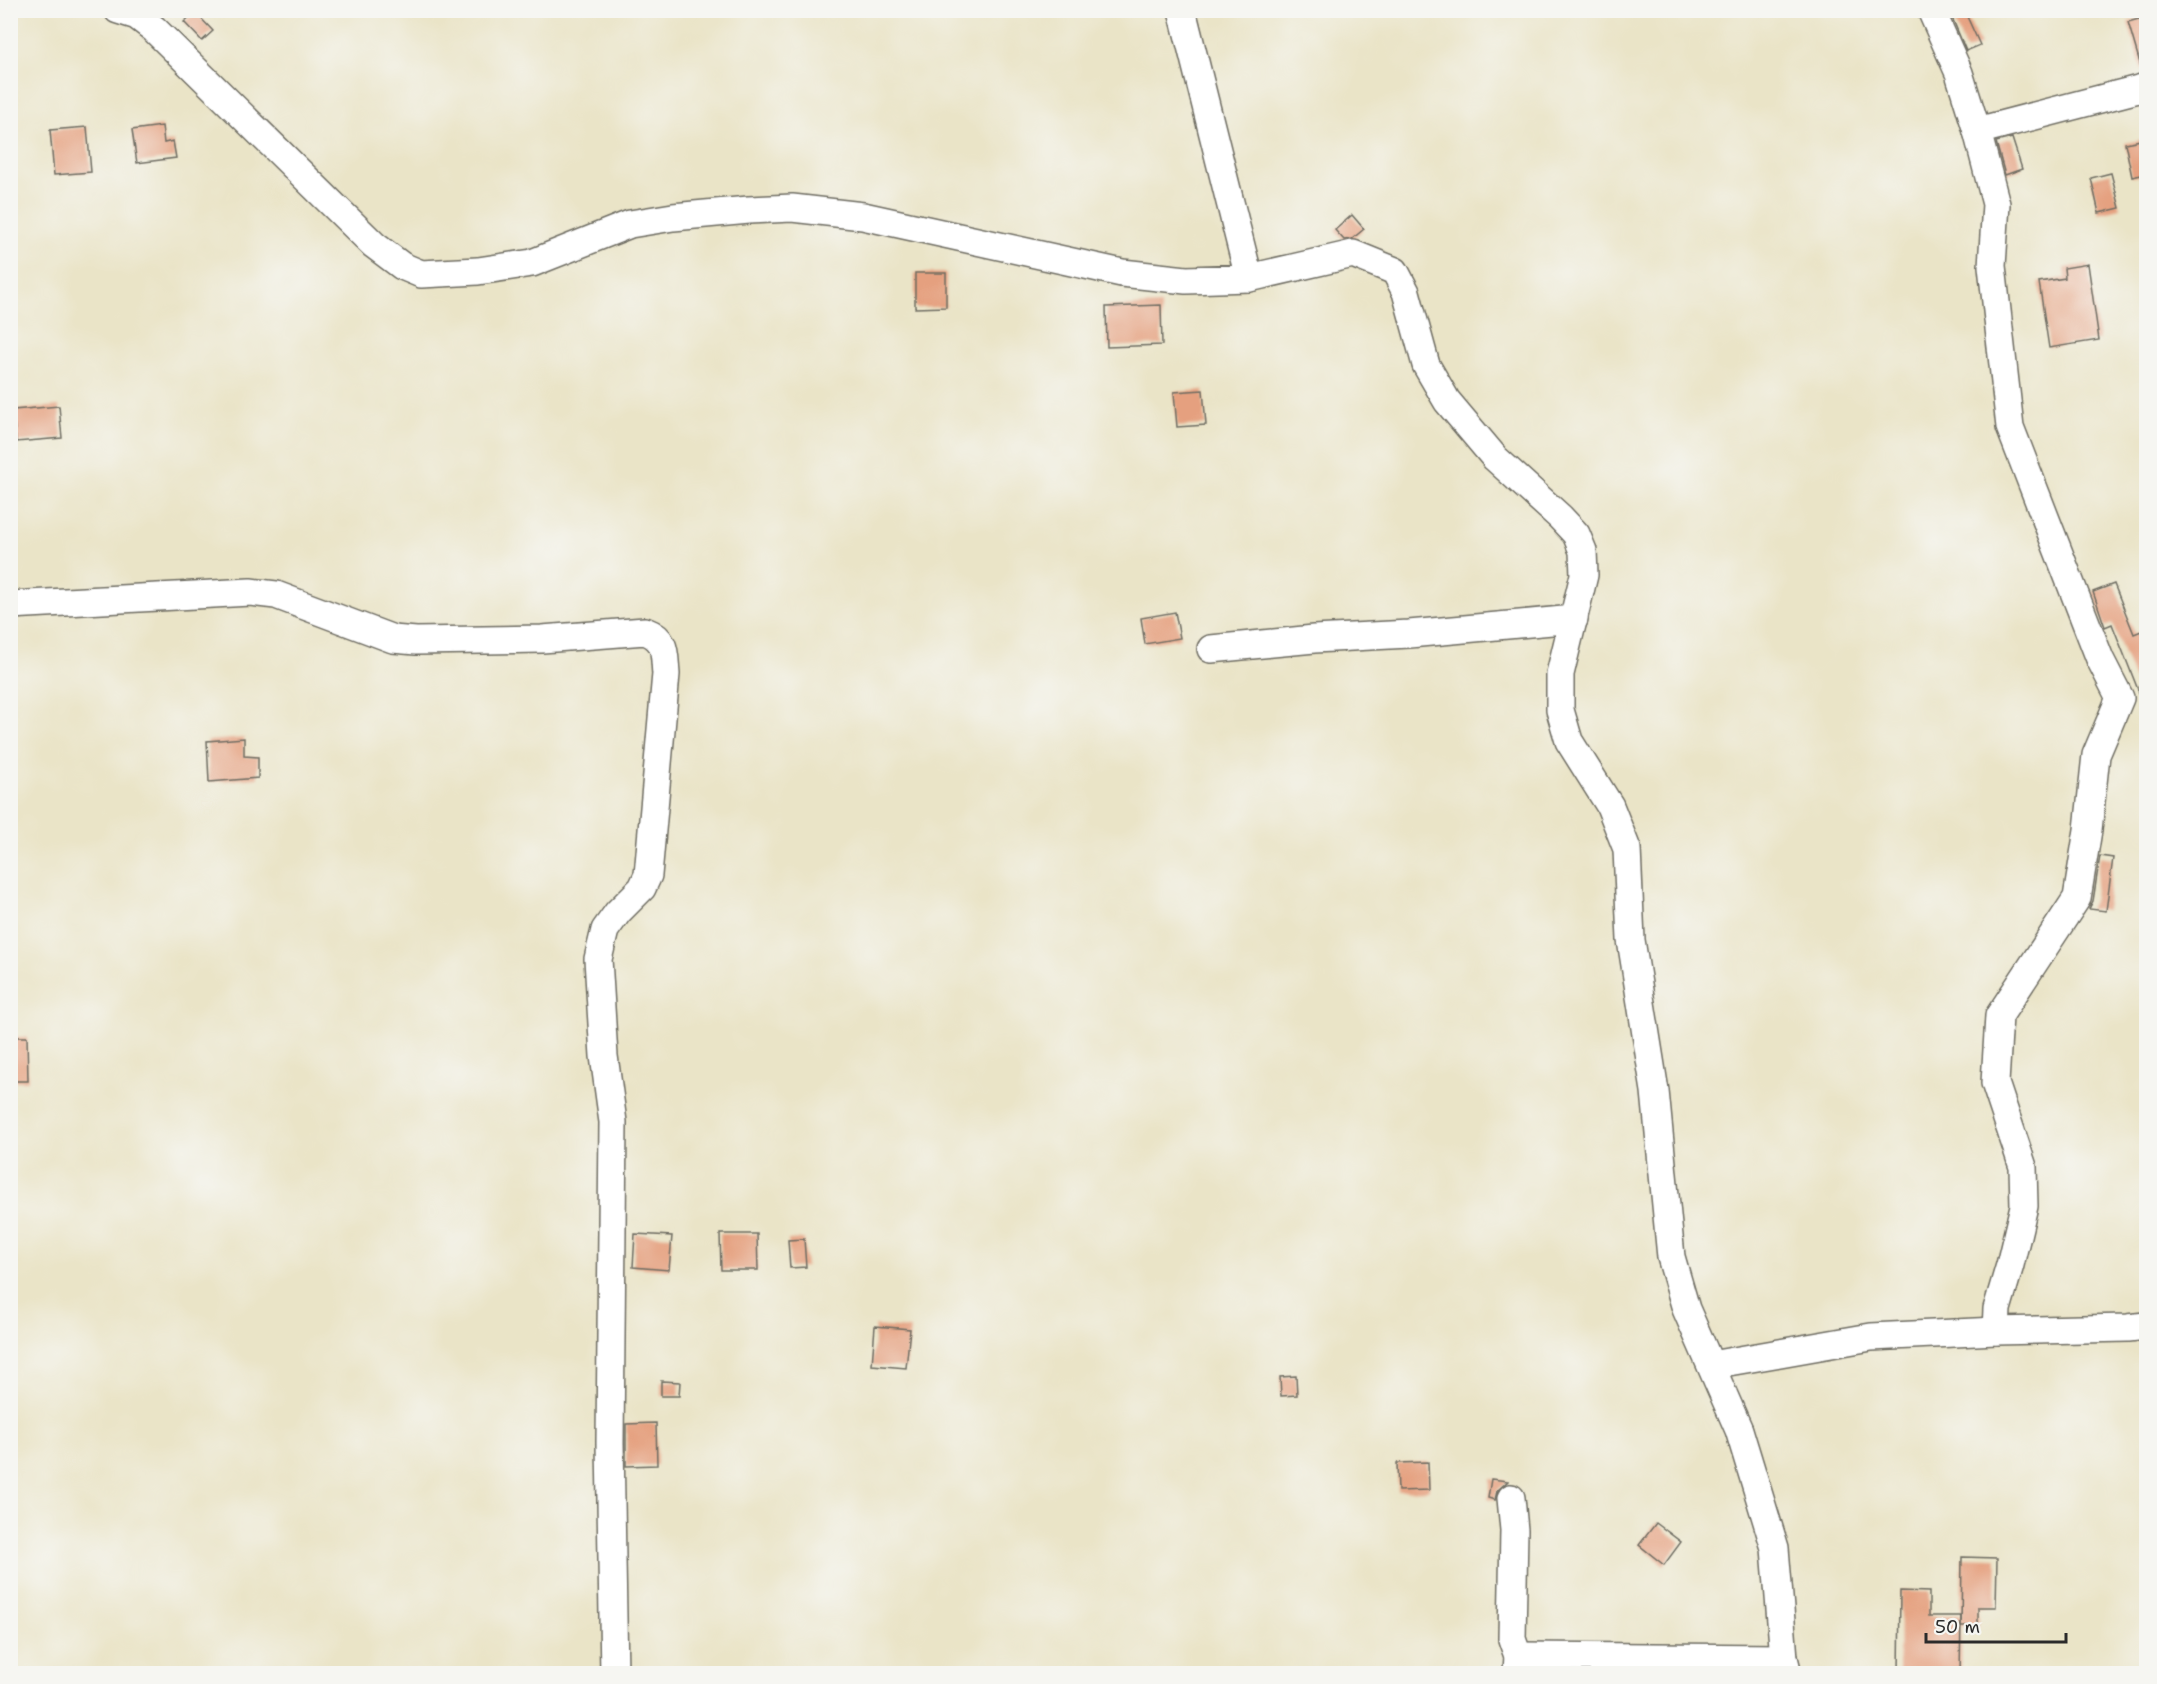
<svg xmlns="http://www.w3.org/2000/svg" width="2157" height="1684" font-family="'Shantell Sans',sans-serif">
<rect width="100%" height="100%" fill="#f6f6f2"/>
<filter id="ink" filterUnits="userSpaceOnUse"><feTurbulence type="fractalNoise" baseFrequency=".0167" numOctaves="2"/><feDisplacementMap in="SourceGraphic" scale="12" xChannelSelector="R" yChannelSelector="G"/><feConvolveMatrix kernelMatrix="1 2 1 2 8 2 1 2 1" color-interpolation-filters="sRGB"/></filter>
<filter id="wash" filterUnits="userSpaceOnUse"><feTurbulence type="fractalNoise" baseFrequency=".008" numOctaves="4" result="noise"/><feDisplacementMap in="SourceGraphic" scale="24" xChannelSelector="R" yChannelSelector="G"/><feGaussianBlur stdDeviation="1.35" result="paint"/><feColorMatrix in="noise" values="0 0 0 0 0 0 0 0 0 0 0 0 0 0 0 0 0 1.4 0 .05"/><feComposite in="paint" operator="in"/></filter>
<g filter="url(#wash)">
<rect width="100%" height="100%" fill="#eae4c7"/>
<g id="blocks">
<g fill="#e5a07f">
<polygon points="1961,10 1964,10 1980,45 1966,51 1951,15"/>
<polygon points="195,12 213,31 202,41 184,22"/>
<polygon points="2146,17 2146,70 2142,70 2128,22"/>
<polygon points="162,126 164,143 173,141 176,158 137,163 132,130"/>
<polygon points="87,127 91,172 54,175 50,130"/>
<polygon points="2012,138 2022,169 2005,175 1996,142"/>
<polygon points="2146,139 2146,174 2132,177 2125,143"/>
<polygon points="2111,173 2120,208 2099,213 2091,178"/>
<polygon points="1352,215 1364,229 1352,239 1344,240 1335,230"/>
<polygon points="2088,264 2099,340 2049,348 2039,282 2065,278 2064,268"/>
<polygon points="915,273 946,273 946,307 915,308"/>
<polygon points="1161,305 1162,345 1107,347 1106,307"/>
<polygon points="1203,390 1206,425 1177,427 1174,392"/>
<polygon points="59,406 62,438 16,442 13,410"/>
<polygon points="2114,584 2134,634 2146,629 2146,710 2112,624 2105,627 2093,592"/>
<polygon points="1175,612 1180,638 1145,644 1141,618"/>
<polygon points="244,738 244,756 258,757 258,778 209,782 207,741"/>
<polygon points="2100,856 2113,858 2106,911 2089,909 2093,901"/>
<polygon points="10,1037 27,1037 28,1081 10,1081"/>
<polygon points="635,1234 672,1236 669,1270 633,1267"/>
<polygon points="720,1234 757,1234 758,1270 721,1270"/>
<polygon points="804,1239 806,1267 790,1268 788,1240"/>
<polygon points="875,1326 910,1329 906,1368 872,1365"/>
<polygon points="1296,1376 1297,1395 1281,1396 1280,1377"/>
<polygon points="661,1381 680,1382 679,1396 661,1396"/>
<polygon points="656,1423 657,1465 626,1466 626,1424"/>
<polygon points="1428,1462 1429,1490 1398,1491 1397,1463"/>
<polygon points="1491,1479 1508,1481 1497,1491 1495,1500 1488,1498"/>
<polygon points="1656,1523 1681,1542 1664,1565 1639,1545"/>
<polygon points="1962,1557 1997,1558 1996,1607 1978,1607 1978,1626 1961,1626"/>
<polygon points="1900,1591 1929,1592 1929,1616 1961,1616 1960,1674 1899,1674"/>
</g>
</g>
</g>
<g filter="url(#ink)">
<use href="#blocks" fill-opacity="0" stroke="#6e6c62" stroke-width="1.5"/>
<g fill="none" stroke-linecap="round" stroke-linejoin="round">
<defs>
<g id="minor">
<polyline points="118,10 137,16 154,29 374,245 402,266 421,274 478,271 532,263 630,224 673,217 749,210 792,208 863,216 1122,273 1186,280 1249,278 1182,10"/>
<polyline points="1931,10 1959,73 1977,131 1996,204 1992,266 2010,427 2100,659 2120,698 2096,755 2088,830 2077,898 1999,1016 1995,1083 2023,1167 2024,1206 2010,1265 1997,1309 1996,1331"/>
<polyline points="1977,131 2146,87"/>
<polyline points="1249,278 1353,254 1395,271 1406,292 1426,365 1447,401 1495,458 1560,517 1576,534 1583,551 1584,575 1560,674 1560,710 1569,741 1610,806 1627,849 1631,940 1655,1091 1671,1257 1686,1309 1739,1430 1775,1548 1784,1658 1788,1674"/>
<path d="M10,605L250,592L276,595L393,639L416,641L542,639L645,631C667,639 664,653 666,674L648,875L642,888L618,912L605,930L598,959L604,1056L613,1122L610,1443L614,1674"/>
<polyline points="1211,649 1314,639 1409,634 1574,619"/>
<polyline points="1711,1365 1871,1337 1996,1331 2128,1328 2146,1326"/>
<polyline points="1511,1498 1514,1530 1512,1639 1518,1656 1517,1672"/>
<polyline points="1518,1656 1784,1658"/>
</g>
</defs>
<use href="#minor" stroke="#6e6c62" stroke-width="30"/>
<use href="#minor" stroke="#fff" stroke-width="27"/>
</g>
</g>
<rect width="2157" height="1684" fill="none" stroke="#f6f6f2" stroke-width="36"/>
<path d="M1926 1633v9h140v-9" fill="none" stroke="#2b2b2b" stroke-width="3"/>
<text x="1935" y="1633" font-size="18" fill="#2b2b2b" stroke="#f6f6f2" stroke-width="4.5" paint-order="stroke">50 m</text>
</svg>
